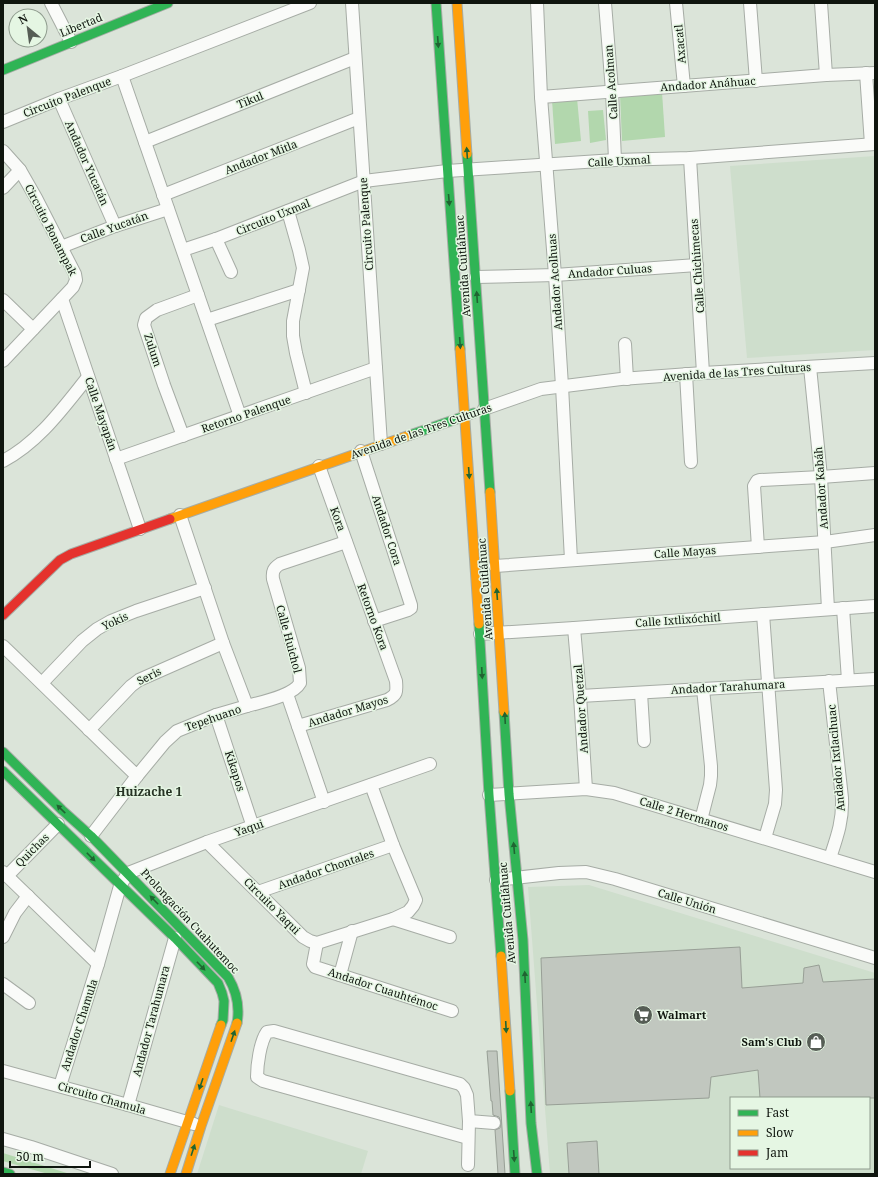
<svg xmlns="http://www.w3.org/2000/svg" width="878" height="1177" font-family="'Noto Serif',serif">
<rect width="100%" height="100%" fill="#dbe4d9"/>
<g fill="#cedecc" fill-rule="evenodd">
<polygon points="875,156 875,350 747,358 730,166"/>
<path d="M589,885L875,973V1174H550L528,887ZM731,1098H869V1168H731Z"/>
<polygon points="219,1105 368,1151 361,1174 197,1174"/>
</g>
<g fill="#b2d7ad">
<polygon points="662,92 665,137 622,141 620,94"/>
<polygon points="577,98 581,141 555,144 552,100"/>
<polygon points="603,110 606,140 590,143 588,111"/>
<polygon points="3,1153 70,1174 48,1174 3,1161"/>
</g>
<g fill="#c1c7bf" stroke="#989f96">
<polygon points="740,947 742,988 803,983 804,968 819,965 823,982 875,979 875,1098 760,1098 758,1070 711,1077 709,1098 546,1105 541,958"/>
<polygon points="487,1051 497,1051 505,1174 498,1174 495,1130 500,1128 501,1123 499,1117 493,1115 492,1101 491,1101"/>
<polygon points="597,1141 599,1174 569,1174 567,1143"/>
</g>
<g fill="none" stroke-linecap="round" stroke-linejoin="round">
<defs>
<g id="street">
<polyline points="51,3 71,42"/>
<polyline points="352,3 381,444"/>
<polyline points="537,3 541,97 555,275 562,386 571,560"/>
<polyline points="605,3 612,91 615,160"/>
<polyline points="676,3 684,86"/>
<polyline points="750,3 756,81"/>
<polyline points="821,3 826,75"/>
<polyline points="866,73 871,144"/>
<polyline points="122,76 240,416"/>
<polyline points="541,97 826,75 875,73"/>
<polyline points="59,99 115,226"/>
<polyline points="3,122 59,99 122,76 310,3"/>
<polyline points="145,142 355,58"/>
<polyline points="3,151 20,170 36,198 75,274 76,280 73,287 3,361"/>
<polyline points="690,158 703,373"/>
<polyline points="3,188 20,170"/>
<polyline points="163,195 359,118"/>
<polyline points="288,211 299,250 303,268 293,321 293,336 296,353 306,393"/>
<polyline points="216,239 231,272"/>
<polyline points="61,247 115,226 168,209"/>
<polyline points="183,250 216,239 364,181 447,171 615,160 690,158 875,144"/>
<polyline points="476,277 555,275 697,265"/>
<polyline points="62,299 140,529"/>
<polyline points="3,300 33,329"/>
<polyline points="207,320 299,290"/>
<polyline points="625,344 627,379"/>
<polyline points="810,367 821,477 828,609"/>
<polyline points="686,374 691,462"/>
<polyline points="484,409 541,389 621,379 703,373 875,363"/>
<polyline points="183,436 164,385 144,325 146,318 157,310 198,295"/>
<polyline points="361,451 411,605 411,608 408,610 374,621"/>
<polyline points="116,459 376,368"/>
<path d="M3,461C39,442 63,408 88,377"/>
<polyline points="758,547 754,486 757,481 760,480 821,477 875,473"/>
<polyline points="495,566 825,542 875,535"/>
<polyline points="843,608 848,680"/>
<polyline points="763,614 776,790 775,804 765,838"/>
<polyline points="574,628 580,696 586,789"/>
<polyline points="480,634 574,628 875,606"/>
<path d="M3,646C48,689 92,733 137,776L165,742L177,731L216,715L247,706L223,643L180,515"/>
<path d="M829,681L842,798C843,821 837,837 830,858"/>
<polyline points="42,683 82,641 97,629 111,621 136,611 205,588"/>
<polyline points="641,693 644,741"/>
<polyline points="287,694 324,802"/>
<polyline points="580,696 875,679"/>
<path d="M247,706C261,702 293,696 300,683L299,668L273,579C272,571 274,568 280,564L346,542"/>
<polyline points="216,715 253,827"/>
<path d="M298,726L387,700C397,695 397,692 396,681L319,466"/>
<polyline points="89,730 131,686 139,680 223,643"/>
<polyline points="489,795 586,789 614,793 875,872"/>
<polyline points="701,820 710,785 711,776 711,766 703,689"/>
<polyline points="91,836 137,776"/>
<polyline points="207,842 303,937 310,941 317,943 393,919 408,912 413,906 416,900 393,845 371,785"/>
<polyline points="3,872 98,964"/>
<polyline points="7,876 58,824"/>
<polyline points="496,880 559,873 586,872 615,879 875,958"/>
<polyline points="258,892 393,845"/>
<polyline points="393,919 450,937"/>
<polyline points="3,937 15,913 28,896"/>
<polyline points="317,943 313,964 315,967 452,1011"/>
<polyline points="340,975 352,931"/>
<polyline points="3,984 29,1003"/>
<polyline points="3,1071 128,1105 194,1124"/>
<polyline points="60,1086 98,964 120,886 128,873 207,842 430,764"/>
<polyline points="128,1105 175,938"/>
<polyline points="469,1121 494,1123"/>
<polyline points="3,1139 31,1147 112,1174"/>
<path d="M468,1165L469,1121L467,1095L464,1088L460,1084L274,1031L267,1032C260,1042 257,1065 257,1077L263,1081L468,1138"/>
</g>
<g id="fast">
<polyline points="436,3 460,349"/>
<polyline points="3,70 168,3"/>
<polyline points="467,154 490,492"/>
<polyline points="410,435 474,413"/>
<polyline points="479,624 489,795 501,956"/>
<polyline points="504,712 509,794 523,940 531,1123 537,1174"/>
<path d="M3,752L62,810L91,836L228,977C237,992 240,1006 237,1023"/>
<polyline points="3,771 175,938 218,983 222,993 224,1001 223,1020 221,1025"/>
<polyline points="510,1091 515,1174"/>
<polyline points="3,1172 10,1174"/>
</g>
<g id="slow">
<polyline points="457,3 467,154"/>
<polyline points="460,349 479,624"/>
<polyline points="490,492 504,712"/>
<polyline points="170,519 410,435"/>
<polyline points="501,956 510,1091"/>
<polyline points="170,1174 221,1025"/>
<polyline points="186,1174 201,1126 237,1023"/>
</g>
<polyline id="jam" points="3,615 60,560 71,554 170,519"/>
</defs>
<use href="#street" stroke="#a6aca5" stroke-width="14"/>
<use href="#fast" stroke="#a6aca5" stroke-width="11"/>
<use href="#slow" stroke="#a6aca5" stroke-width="11"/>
<use href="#jam" stroke="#a6aca5" stroke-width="11"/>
<use href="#street" stroke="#fafbf9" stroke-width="12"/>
<use href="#fast" stroke="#30b455" stroke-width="9"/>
<use href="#slow" stroke="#ff9f0a" stroke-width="9"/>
<use href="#jam" stroke="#e5322d" stroke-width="9"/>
</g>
<defs><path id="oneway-solid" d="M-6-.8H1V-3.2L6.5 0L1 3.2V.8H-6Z"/></defs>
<g fill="#206432">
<use href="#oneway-solid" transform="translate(438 42) rotate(86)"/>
<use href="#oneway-solid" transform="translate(467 153) rotate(-94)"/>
<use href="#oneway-solid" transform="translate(449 200) rotate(85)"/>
<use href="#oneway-solid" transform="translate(477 297) rotate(-94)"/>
<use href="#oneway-solid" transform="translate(460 343) rotate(86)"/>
<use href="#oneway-solid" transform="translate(469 473) rotate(86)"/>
<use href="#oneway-solid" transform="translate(497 594) rotate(-94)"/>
<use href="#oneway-solid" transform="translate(482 673) rotate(87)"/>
<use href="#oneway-solid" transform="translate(505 718) rotate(-93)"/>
<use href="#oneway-solid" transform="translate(61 809) rotate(-136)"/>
<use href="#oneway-solid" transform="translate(514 848) rotate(-95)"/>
<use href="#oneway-solid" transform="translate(91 857) rotate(45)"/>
<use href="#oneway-solid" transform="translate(154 900) rotate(-134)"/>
<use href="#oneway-solid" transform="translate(201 966) rotate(46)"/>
<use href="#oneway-solid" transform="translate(525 977) rotate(-93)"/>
<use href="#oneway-solid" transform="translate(506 1027) rotate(87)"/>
<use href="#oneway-solid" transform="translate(233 1036) rotate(-71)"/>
<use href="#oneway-solid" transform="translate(201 1084) rotate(109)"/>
<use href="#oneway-solid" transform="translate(531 1107) rotate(-93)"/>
<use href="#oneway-solid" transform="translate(193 1150) rotate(-72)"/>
<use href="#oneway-solid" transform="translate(514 1156) rotate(86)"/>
</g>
<defs>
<symbol id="supermarket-disc" viewBox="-11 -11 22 22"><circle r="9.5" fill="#565d55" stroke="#e5f6e3"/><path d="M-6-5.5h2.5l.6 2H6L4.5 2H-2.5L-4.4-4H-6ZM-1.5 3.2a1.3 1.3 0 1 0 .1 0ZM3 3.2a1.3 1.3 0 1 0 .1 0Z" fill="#fff"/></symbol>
<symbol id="shop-disc" viewBox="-11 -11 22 22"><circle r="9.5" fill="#565d55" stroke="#e5f6e3"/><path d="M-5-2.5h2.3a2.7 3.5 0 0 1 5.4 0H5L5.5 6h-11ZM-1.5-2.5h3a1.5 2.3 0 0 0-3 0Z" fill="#fff"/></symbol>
</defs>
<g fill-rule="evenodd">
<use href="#supermarket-disc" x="632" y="1004" width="22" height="22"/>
<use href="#shop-disc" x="805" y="1031" width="22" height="22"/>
</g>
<g text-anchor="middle" stroke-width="3" stroke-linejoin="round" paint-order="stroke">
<g font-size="11" fill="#0f150e" stroke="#e5f6e3">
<text transform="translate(81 25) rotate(-22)" y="4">Libertad</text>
<text transform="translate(680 44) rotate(-95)" y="4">Axacatl</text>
<text transform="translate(611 82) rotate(-94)" y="4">Calle Acolman</text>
<text transform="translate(708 84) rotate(-4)" y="4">Andador Anáhuac</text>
<text transform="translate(67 97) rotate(-21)" y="4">Circuito Palenque</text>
<text transform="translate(250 100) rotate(-22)" y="4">Tikul</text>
<text transform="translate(261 157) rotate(-21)" y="4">Andador Mitla</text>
<text transform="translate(619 161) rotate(-3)" y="4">Calle Uxmal</text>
<text transform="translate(87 163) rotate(66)" y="4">Andador Yucatán</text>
<text transform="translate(273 217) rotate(-22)" y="4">Circuito Uxmal</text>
<text transform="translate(366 224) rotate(-94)" y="4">Circuito Palenque</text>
<text transform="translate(114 227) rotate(-20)" y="4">Calle Yucatán</text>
<text transform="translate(51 230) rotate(63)" y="4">Circuito Bonampak</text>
<text transform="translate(463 266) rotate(-94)" y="4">Avenida Cuitláhuac</text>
<text transform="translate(697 266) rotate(-94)" y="4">Calle Chichimecas</text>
<text transform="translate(610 271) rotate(-4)" y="4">Andador Culuas</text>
<text transform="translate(555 282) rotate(-94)" y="4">Andador Acolhuas</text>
<text transform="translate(153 350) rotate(72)" y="4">Zulum</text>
<text transform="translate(737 372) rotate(-4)" y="4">Avenida de las Tres Culturas</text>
<text transform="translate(101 414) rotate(71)" y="4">Calle Mayapán</text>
<text transform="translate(246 414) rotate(-19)" y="4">Retorno Palenque</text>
<text transform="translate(421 431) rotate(-19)" y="4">Avenida de las Tres Culturas</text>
<text transform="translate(821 488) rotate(-94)" y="4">Andador Kabáh</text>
<text transform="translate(338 519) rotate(70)" y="4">Kora</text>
<text transform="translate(387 530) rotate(72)" y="4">Andador Cora</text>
<text transform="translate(685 552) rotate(-4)" y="4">Calle Mayas</text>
<text transform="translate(485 589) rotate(-94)" y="4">Avenida Cuitláhuac</text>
<text transform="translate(373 617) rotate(70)" y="4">Retorno Kora</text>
<text transform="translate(678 620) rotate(-4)" y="4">Calle Ixtlixóchitl</text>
<text transform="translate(115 621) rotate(-25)" y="4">Yokis</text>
<text transform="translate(289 639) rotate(75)" y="4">Calle Huichol</text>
<text transform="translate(149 676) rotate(-27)" y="4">Seris</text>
<text transform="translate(728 687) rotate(-3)" y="4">Andador Tarahumara</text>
<text transform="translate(581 709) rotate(-94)" y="4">Andador Quetzal</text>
<text transform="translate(348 711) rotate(-17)" y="4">Andador Mayos</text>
<text transform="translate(213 718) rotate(-19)" y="4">Tepehuano</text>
<text transform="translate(836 758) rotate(-95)" y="4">Andador Ixtlacihuac</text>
<text transform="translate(235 771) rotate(72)" y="4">Kikapos</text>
<text transform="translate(684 814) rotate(17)" y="4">Calle 2 Hermanos</text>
<text transform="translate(249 828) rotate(-19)" y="4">Yaqui</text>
<text transform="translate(32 850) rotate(-45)" y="4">Quichas</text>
<text transform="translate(326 869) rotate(-19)" y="4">Andador Chontales</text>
<text transform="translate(687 901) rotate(17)" y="4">Calle Unión</text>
<text transform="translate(272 906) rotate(45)" y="4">Circuito Yaqui</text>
<text transform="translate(507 913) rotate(-95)" y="4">Avenida Cuitláhuac</text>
<text transform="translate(190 921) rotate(47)" y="4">Prolongación Cuahutemoc</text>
<text transform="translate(383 989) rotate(18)" y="4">Andador Cuauhtémoc</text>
<text transform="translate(151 1021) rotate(-75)" y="4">Andador Tarahumara</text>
<text transform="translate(79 1025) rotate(-72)" y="4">Andador Chamula</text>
<text transform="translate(102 1098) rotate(16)" y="4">Circuito Chamula</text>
</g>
<g font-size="11" font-weight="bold" fill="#0f150e" stroke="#e5f6e3" text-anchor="start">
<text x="657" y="1019">Walmart</text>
<text x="802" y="1046" text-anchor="end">Sam's Club</text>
</g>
<g font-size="12" font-weight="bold" fill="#263324" stroke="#e5f6e3">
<text x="149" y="796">Huizache 1</text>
</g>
</g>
<rect width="878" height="1177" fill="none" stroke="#0f150e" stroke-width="8"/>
<rect x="730" y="1097" width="140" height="72" fill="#e5f6e3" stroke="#8f9c8e"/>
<rect x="738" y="1110" width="20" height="6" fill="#30b455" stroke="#8f9c8e"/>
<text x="766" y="1117" font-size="12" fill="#0f150e">Fast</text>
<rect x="738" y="1130" width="20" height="6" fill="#ff9f0a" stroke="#8f9c8e"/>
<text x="766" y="1137" font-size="12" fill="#0f150e">Slow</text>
<rect x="738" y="1150" width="20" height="6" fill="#e5322d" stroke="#8f9c8e"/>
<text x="766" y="1157" font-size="12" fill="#0f150e">Jam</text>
<g transform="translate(28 28) rotate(331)"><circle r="19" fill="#e5f6e3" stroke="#8f9c8e"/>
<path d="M0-3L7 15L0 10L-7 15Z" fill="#565d55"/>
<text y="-6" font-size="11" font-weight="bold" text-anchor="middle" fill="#0f150e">N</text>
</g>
<path d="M10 1161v6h80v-6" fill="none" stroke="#0f150e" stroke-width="2"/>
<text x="16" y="1161" font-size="12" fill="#0f150e" stroke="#e5f6e3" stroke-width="3" paint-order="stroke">50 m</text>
</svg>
